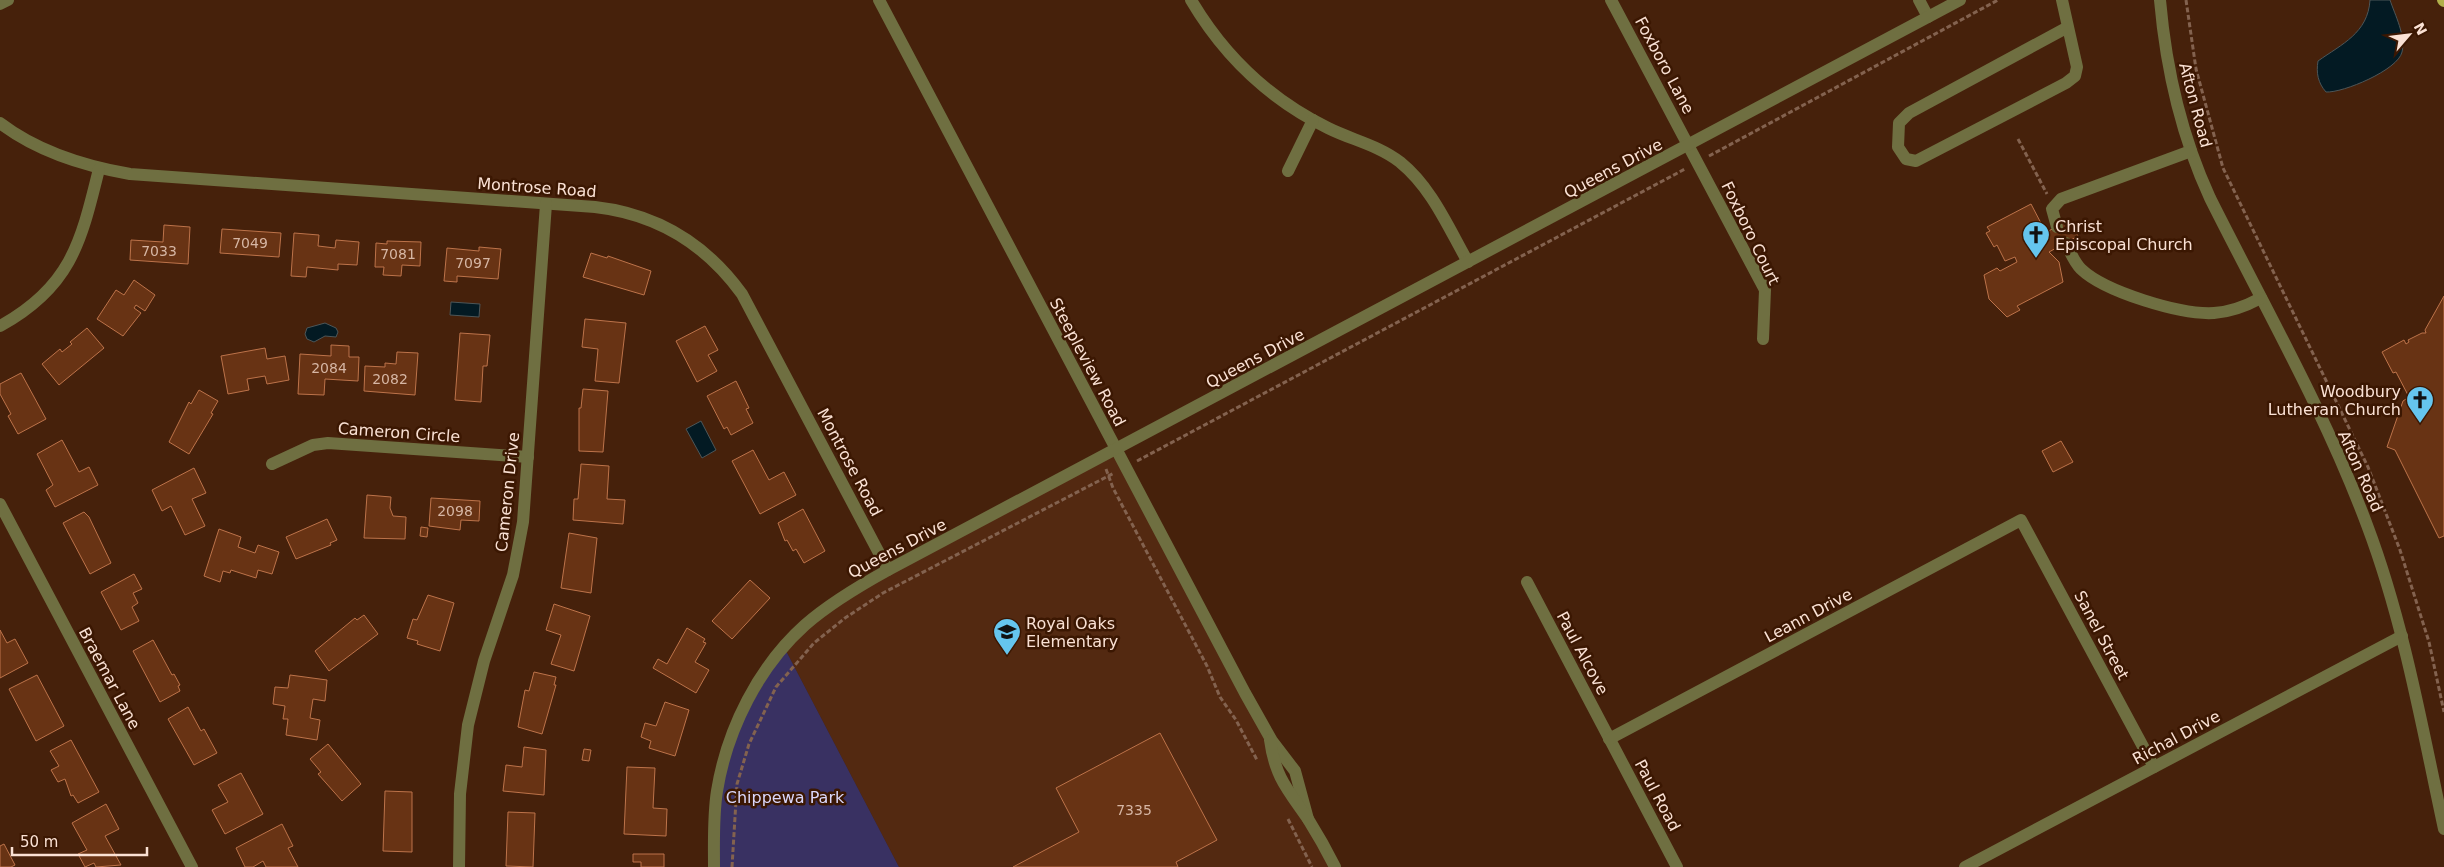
<svg xmlns="http://www.w3.org/2000/svg" width="2444" height="867" font-family="'DejaVu Sans',sans-serif">
<rect width="100%" height="100%" fill="#46210b"/>
<polygon fill="#532911" points="1116,450 1245,693 1272,756 1335,867 899,867 784,647 825,609"/>
<polygon fill="#393162" points="784,647 899,867 714,867 715,811 730,742"/>
<g fill="#031a23" stroke="#4d5658">
<path d="M2370,0H2390C2395,15 2406,36 2402,52C2398,70 2343,93 2326,92C2318,83 2316,73 2318,61C2342,44 2368,33 2370,0Z"/>
<polygon points="451,302 480,304 479,317 450,315"/>
<polygon points="325,323 336,328 338,332 336,337 325,336 314,342 307,339 305,334 307,328"/>
<polygon points="701,421 716,450 702,458 686,429"/>
</g>
<g fill="#683314" stroke="#bd734a">
<polygon points="2031,204 2043,227 2037,231 2041,230 2043,234 2069,220 2078,236 2049,252 2059,262 2063,282 2017,306 2020,310 2007,317 1989,299 1984,275 1997,268 2000,271 2017,262 2015,257 2005,261 1997,245 1994,247 1986,233 1990,231 1987,227"/>
<polygon points="164,225 190,227 188,264 130,260 131,240 163,242"/>
<polygon points="222,229 281,233 279,257 220,253"/>
<polygon points="294,233 319,235 318,246 335,248 336,240 359,242 357,265 338,264 338,270 307,267 306,277 291,276"/>
<polygon points="387,241 421,242 420,266 402,265 401,276 383,275 384,267 375,267 376,243 387,244"/>
<polygon points="479,247 501,249 498,279 457,276 457,282 444,281 447,248 479,251"/>
<polygon points="591,253 607,258 608,256 651,271 644,295 583,277"/>
<polygon points="134,280 155,295 145,311 136,305 134,308 141,313 123,336 97,319 116,290 124,295"/>
<polygon points="2444,296 2444,536 2439,538 2395,450 2387,447 2403,401 2409,397 2396,372 2393,373 2382,352 2404,340 2406,344 2409,342 2408,340 2422,333 2426,333 2425,330"/>
<polygon points="585,319 626,323 619,383 595,381 598,349 582,347"/>
<polygon points="705,326 718,350 708,355 717,371 697,382 676,341"/>
<polygon points="87,328 104,348 59,385 42,364 60,349 62,352 72,344 70,342"/>
<polygon points="460,333 490,335 487,366 483,366 481,402 455,400"/>
<polygon points="331,345 349,346 349,357 359,357 358,381 325,379 324,395 298,394 300,354 331,356"/>
<polygon points="265,348 267,359 285,356 289,380 267,384 265,376 247,379 249,390 228,394 221,356"/>
<polygon points="397,352 418,353 415,395 364,391 365,366 385,367 385,363 396,364"/>
<polygon points="21,373 46,419 18,434 8,416 11,414 0,394 0,384"/>
<polygon points="736,381 749,408 746,409 753,423 731,435 727,427 724,429 707,396"/>
<polygon points="583,389 608,391 603,452 579,451 579,408 581,408"/>
<polygon points="199,390 218,401 211,413 213,414 189,454 169,442 189,402 191,404"/>
<polygon points="62,440 79,472 89,467 98,485 55,507 46,490 53,485 37,454"/>
<polygon points="2061,441 2073,462 2053,472 2042,451"/>
<polygon points="753,450 769,480 784,472 796,495 760,514 732,461"/>
<polygon points="581,464 609,466 607,499 625,500 623,524 573,520 574,499 578,499"/>
<polygon points="194,468 206,493 192,499 205,526 185,535 171,506 162,511 152,490"/>
<polygon points="367,495 391,497 390,508 393,516 406,517 405,539 364,538"/>
<polygon points="431,498 480,501 479,521 461,520 460,530 429,526"/>
<polygon points="803,509 825,551 804,563 796,549 793,551 787,540 785,541 778,523"/>
<polygon points="84,512 89,517 111,563 90,574 63,523"/>
<polygon points="327,519 337,540 330,543 331,545 296,559 286,537"/>
<polygon points="421,527 428,528 427,537 420,536"/>
<polygon points="219,529 241,537 238,547 255,553 258,545 279,552 272,574 258,570 256,578 231,570 230,573 223,571 220,582 204,576"/>
<polygon points="569,533 597,538 591,593 561,588"/>
<polygon points="134,574 142,589 133,593 138,603 132,607 139,621 121,630 101,592"/>
<polygon points="750,580 770,598 732,639 712,621"/>
<polygon points="428,595 454,603 440,651 417,644 418,641 407,638 413,619 417,620"/>
<polygon points="554,604 590,616 574,671 551,664 561,635 546,630"/>
<polygon points="364,615 378,634 329,671 315,651 355,618 357,620"/>
<polygon points="687,628 705,639 703,642 706,643 695,662 709,670 696,693 653,668 658,659 667,664"/>
<polygon points="0,630 7,643 15,639 28,663 0,678"/>
<polygon points="153,640 172,675 174,674 180,685 178,686 180,691 160,702 133,651"/>
<polygon points="534,672 556,677 554,685 556,685 542,734 518,727 525,690 529,691"/>
<polygon points="37,675 64,726 36,741 9,689"/>
<polygon points="290,675 327,680 325,701 313,699 310,718 320,720 317,740 286,735 288,719 283,719 285,706 273,704 275,687 288,688"/>
<polygon points="665,702 689,710 675,756 649,748 651,741 641,737 645,723 656,726"/>
<polygon points="188,707 201,731 204,729 217,753 194,765 168,719"/>
<polygon points="1160,733 1217,840 1176,862 1178,867 1013,867 1079,832 1056,788"/>
<polygon points="71,740 99,792 78,803 73,795 71,796 65,779 58,782 51,770 59,766 50,751"/>
<polygon points="328,744 361,784 342,801 318,774 321,772 310,759"/>
<polygon points="524,747 546,750 544,795 503,791 506,765 522,767"/>
<polygon points="584,749 591,750 589,761 582,760"/>
<polygon points="627,767 655,768 653,808 667,809 666,836 624,834"/>
<polygon points="241,773 263,814 225,834 212,810 228,802 218,785"/>
<polygon points="385,791 412,792 412,852 383,851"/>
<polygon points="106,804 119,829 105,836 121,865 96,867 94,863 85,867 78,854 87,850 72,823"/>
<polygon points="508,812 535,813 533,867 506,866"/>
<polygon points="282,824 293,846 288,848 298,867 266,867 263,861 253,867 245,867 236,848"/>
<polygon points="4,844 15,865 11,867 0,867 0,846"/>
<polygon points="633,854 664,854 664,867 641,867 641,862 633,862"/>
</g>
<g fill="none" stroke-linecap="round" stroke-linejoin="round">
<g stroke="#83624f" stroke-width="3" stroke-dasharray="5 2.5" stroke-linecap="butt">
<polyline points="2186,0 2196,69 2223,168 2368,467 2400,550 2429,642 2444,712"/>
<polyline points="2018,139 2047,194"/>
<polyline points="1709,156 1998,0"/>
<polyline points="1137,461 1685,169"/>
<polyline points="1106,469 1113,488 1207,666 1220,697 1236,720 1257,760"/>
<polyline points="1288,819 1312,867"/>
<polyline points="732,867 737,784 749,744 776,687 814,643 845,618 883,593 1114,473"/>
</g>
<g stroke="#6f6f41" stroke-width="12">
<polyline points="879,0 1245,693 1272,741 1295,771 1308,819"/>
<path d="M1191,0C1224,56 1269,99 1328,128C1352,140 1378,145 1400,162C1432,188 1448,227 1468,262"/>
<polyline points="1611,0 1765,290 1763,339"/>
<polyline points="1919,0 1928,17"/>
<polyline points="2062,0 2077,67 2075,76 2066,83 1916,161 1906,159 1898,147 1899,123 1909,113 2068,27"/>
<path d="M2160,0C2166,69 2181,135 2210,198C2264,306 2325,412 2367,525C2404,623 2422,727 2444,829"/>
<polyline points="0,4 8,0"/>
<path d="M0,123C38,152 84,166 130,174L595,207C657,214 705,243 742,294L888,570"/>
<polyline points="1288,171 1313,120"/>
<polyline points="2057,227 2052,209 2061,199 2191,151"/>
<path d="M2066,243C2070,252 2074,262 2081,269C2105,292 2181,315 2214,313C2231,312 2246,306 2261,298"/>
<path d="M0,326C71,287 81,242 99,169"/>
<polyline points="272,464 313,445 328,443 528,457"/>
<polyline points="0,504 192,867"/>
<polyline points="1527,582 1677,867"/>
<polyline points="1609,739 2021,520 2154,767"/>
<path d="M1270,740C1275,777 1288,790 1308,819C1318,835 1327,851 1335,867"/>
<polyline points="459,867 460,794 468,725 484,661 513,575 523,522 546,204"/>
<path d="M714,867C714,842 713,816 717,791C727,729 759,666 805,625C830,603 859,586 888,570L1960,0"/>
<polyline points="1965,867 2402,636"/>
</g>
<polyline stroke="#b1b04b" stroke-width="12" points="2443,0 2444,1"/>
</g>
<defs>
<symbol id="church-pin" viewBox="-11 -11 22 30"><path d="M0 17L-7.5 6A9.5 9.5 0 1 1 7.5 6Z" fill="#65c5ee" stroke="#3b1702"/><path d="M-1.2-6h2.4v3.5h3.3v2.4h-3.3V6h-2.4V-.1h-3.3v-2.4h3.3Z" fill="#111"/></symbol>
<symbol id="school-pin" viewBox="-11 -11 22 30"><path d="M0 17L-7.5 6A9.5 9.5 0 1 1 7.5 6Z" fill="#65c5ee" stroke="#3b1702"/><path d="M0-5L7-2L0 1L-7-2ZM-4 1L0 2.5L4 1V4Q0 6-4 4Z" fill="#111"/></symbol>
</defs>
<g fill-rule="evenodd">
<use href="#church-pin" x="2020" y="219" width="32" height="43"/>
<use href="#church-pin" x="2404" y="384" width="32" height="43"/>
<use href="#school-pin" x="991" y="616" width="32" height="43"/>
</g>
<g text-anchor="middle" stroke-width="5" stroke-linejoin="round" paint-order="stroke">
<g font-size="14" fill="#d6b6a4">
<text x="250" y="248">7049</text>
<text x="159" y="256">7033</text>
<text x="398" y="259">7081</text>
<text x="473" y="268">7097</text>
<text x="329" y="373">2084</text>
<text x="390" y="384">2082</text>
<text x="455" y="516">2098</text>
<text x="1134" y="815">7335</text>
</g>
<g font-size="16" fill="#fae1d4" stroke="#3b1702">
<text transform="translate(1665 65) rotate(62)" y="6">Foxboro Lane</text>
<text transform="translate(2196 105) rotate(75)" y="6">Afton Road</text>
<text transform="translate(1613 168) rotate(-28)" y="6">Queens Drive</text>
<text transform="translate(537 187) rotate(4)" y="6">Montrose Road</text>
<text transform="translate(1751 233) rotate(64)" y="6">Foxboro Court</text>
<text transform="translate(1255 358) rotate(-28)" y="6">Queens Drive</text>
<text transform="translate(1088 362) rotate(62)" y="6">Steepleview Road</text>
<text transform="translate(399 432) rotate(4)" y="6">Cameron Circle</text>
<text transform="translate(850 462) rotate(62)" y="6">Montrose Road</text>
<text transform="translate(2361 471) rotate(66)" y="6">Afton Road</text>
<text transform="translate(507 492) rotate(-84)" y="6">Cameron Drive</text>
<text transform="translate(897 548) rotate(-28)" y="6">Queens Drive</text>
<text transform="translate(1808 615) rotate(-28)" y="6">Leann Drive</text>
<text transform="translate(2102 635) rotate(62)" y="6">Sanel Street</text>
<text transform="translate(1583 653) rotate(62)" y="6">Paul Alcove</text>
<text transform="translate(110 678) rotate(62)" y="6">Braemar Lane</text>
<text transform="translate(2176 737) rotate(-28)" y="6">Richal Drive</text>
<text transform="translate(1658 795) rotate(62)" y="6">Paul Road</text>
</g>
<g font-size="16" fill="#fae1d4" stroke="#3b1702" text-anchor="start">
<text x="2055" y="232">Christ<tspan x="2055" dy="18">Episcopal Church</tspan></text>
<text x="2401" y="397" text-anchor="end">Woodbury<tspan x="2401" dy="18">Lutheran Church</tspan></text>
<text x="1026" y="629">Royal Oaks<tspan x="1026" dy="18">Elementary</tspan></text>
</g>
<g font-size="16" fill="#dad7fa" stroke="#3b1702">
<text x="785" y="803">Chippewa Park</text>
</g>
</g>
<g transform="translate(2409 35) rotate(62)" stroke="#3b1702" stroke-width="4" paint-order="stroke">
<path d="M0-4L9 19L0 12L-9 19Z" fill="#fae1d4"/>
<text y="-8" font-size="14" font-weight="bold" text-anchor="middle" fill="#fae1d4">N</text>
</g>
<path d="M12 847v8h135v-8" fill="none" stroke="#fae1d4" stroke-width="2.5"/>
<text x="20" y="847" font-size="15" fill="#fae1d4" stroke="#3b1702" stroke-width="4" paint-order="stroke">50 m</text>
</svg>
